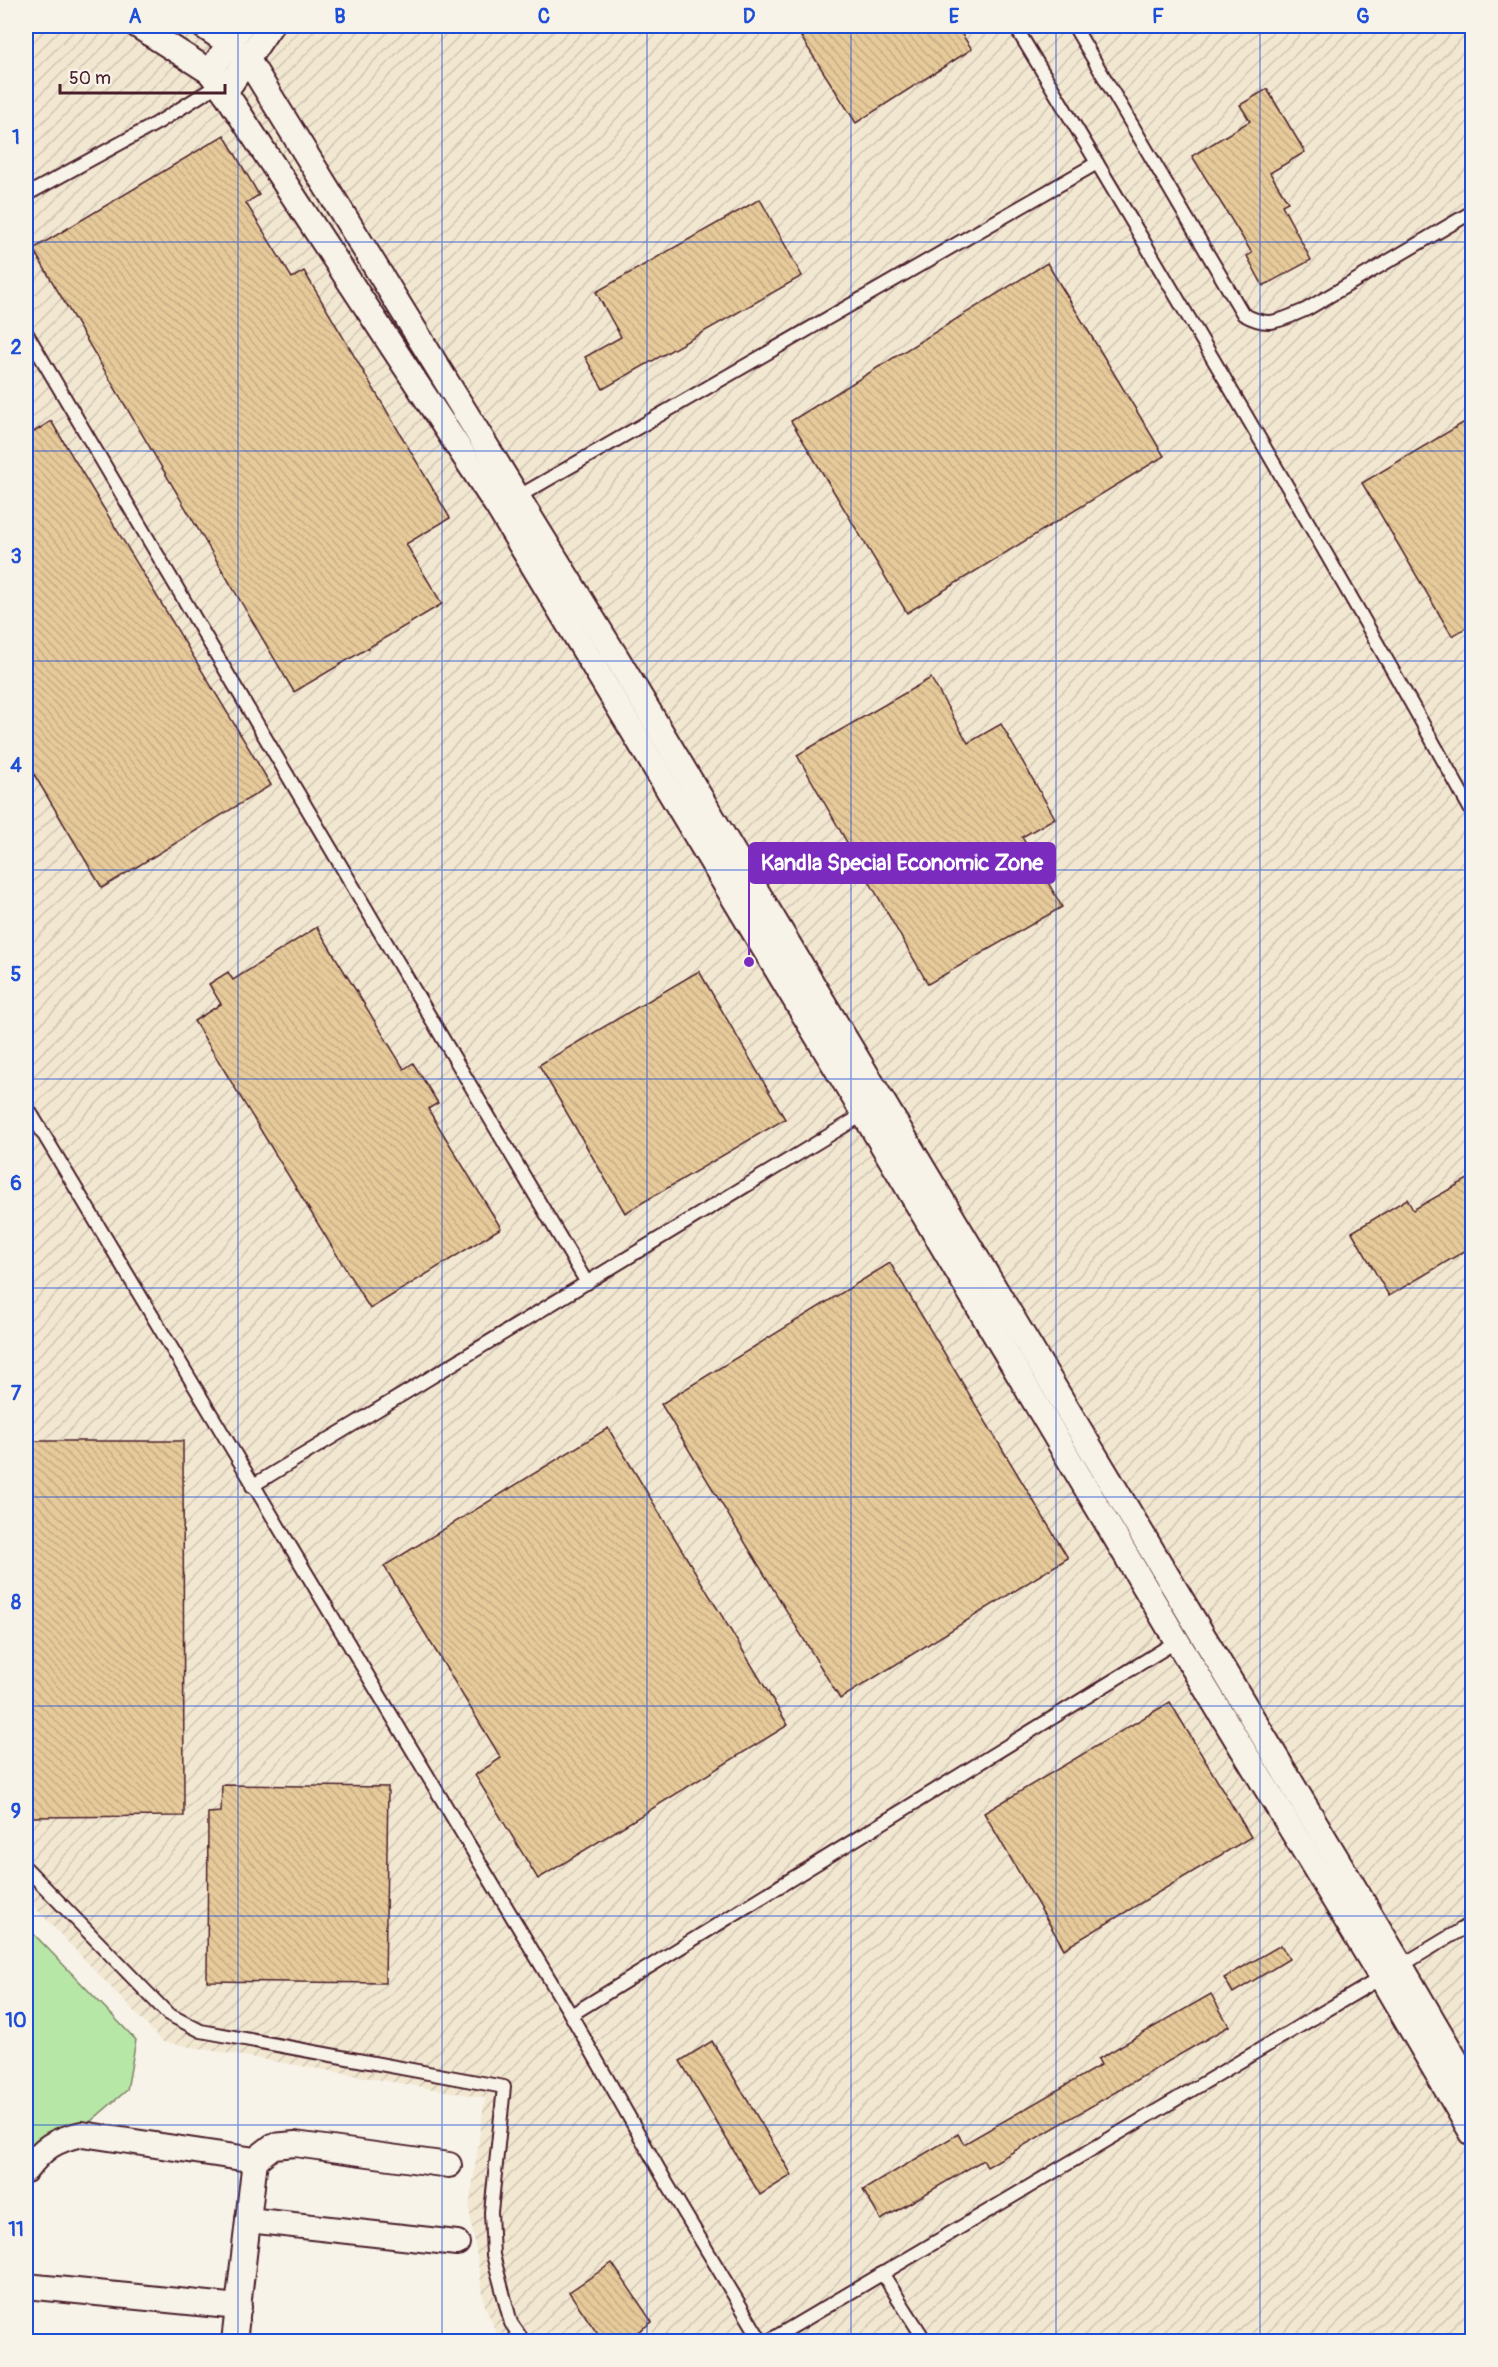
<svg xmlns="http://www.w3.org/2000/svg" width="1498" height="2367" font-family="Pangolin,sans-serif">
<defs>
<pattern id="industrial-furrows" width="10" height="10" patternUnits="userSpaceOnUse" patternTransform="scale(1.5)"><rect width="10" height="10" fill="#f2e7d1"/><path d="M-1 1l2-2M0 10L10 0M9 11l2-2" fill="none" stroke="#d1c6b4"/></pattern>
<pattern id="building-back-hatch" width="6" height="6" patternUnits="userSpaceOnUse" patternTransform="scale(1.5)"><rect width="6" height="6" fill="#e6ca9a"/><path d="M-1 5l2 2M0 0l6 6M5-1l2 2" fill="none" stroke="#c7ad85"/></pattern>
</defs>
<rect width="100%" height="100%" fill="#f7f3e8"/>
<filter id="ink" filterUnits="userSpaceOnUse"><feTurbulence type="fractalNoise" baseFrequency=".0167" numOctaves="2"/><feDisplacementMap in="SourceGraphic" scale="12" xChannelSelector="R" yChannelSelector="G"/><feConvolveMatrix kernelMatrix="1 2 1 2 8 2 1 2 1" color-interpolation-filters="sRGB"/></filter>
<g filter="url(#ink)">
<polygon fill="url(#industrial-furrows)" points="26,26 1472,26 1472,2341 500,2341 485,2306 469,2209 485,2098 163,2042 26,1898"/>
<polygon fill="#b7e7a6" stroke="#808368" stroke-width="1.5" points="26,1926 136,2040 127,2090 26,2177"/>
<g fill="url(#building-back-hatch)" stroke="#4a1f2b" stroke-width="1.5">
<polygon points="820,26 956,26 972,49 856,123 801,37"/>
<polygon points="1267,89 1305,152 1270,173 1288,202 1282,205 1311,260 1263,286 1247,256 1252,253 1192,156 1250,121 1240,105"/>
<polygon points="224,135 259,195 246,203 292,278 304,271 450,518 406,544 442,604 294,692 33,249"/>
<polygon points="760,199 802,276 603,389 585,357 621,337 596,292"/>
<polygon points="1047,263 1164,456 907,613 791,421"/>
<polygon points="1473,417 1473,624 1452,636 1362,483"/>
<polygon points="51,421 271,785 102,888 26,761 26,437"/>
<polygon points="931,678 968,743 1001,724 1055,818 1022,837 1062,907 928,984 797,755"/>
<polygon points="317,927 404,1069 413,1063 438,1103 428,1109 501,1228 370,1309 194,1021 221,1004 209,984 228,972 233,980"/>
<polygon points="699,971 785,1119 625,1213 539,1065"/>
<polygon points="1473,1176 1473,1246 1389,1296 1352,1232 1407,1199 1413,1210"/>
<polygon points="890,1263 1068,1558 840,1699 661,1404"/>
<polygon points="608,1428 788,1725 538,1879 475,1775 501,1758 384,1566"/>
<polygon points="26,1441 183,1441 184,1816 26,1817"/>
<polygon points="1170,1702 1251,1837 1064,1949 984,1813"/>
<polygon points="222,1785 388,1787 385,1983 207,1981 208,1813 221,1812"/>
<polygon points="1281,1945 1289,1959 1233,1993 1224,1978"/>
<polygon points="1211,1994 1229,2026 987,2167 983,2160 881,2220 863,2190 958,2134 964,2144 1101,2065 1098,2059"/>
<polygon points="712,2041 792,2175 760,2195 680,2061"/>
<polygon points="612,2263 652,2322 623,2342 603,2342 569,2292"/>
</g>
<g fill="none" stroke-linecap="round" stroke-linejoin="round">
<defs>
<g id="lane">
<path d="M1015,26C1171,285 1325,547 1472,812"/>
<path d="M1074,26L1243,314C1269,329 1282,320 1307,309L1472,212"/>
<polyline points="26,195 159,122 219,84"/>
<polyline points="26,332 587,1283"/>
<polyline points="514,499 1097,163"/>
<polyline points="26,1105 571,2015 666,2182 762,2342"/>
<polyline points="252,1486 864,1114"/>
<polyline points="26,1868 168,2014 201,2031 504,2087 491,2212 493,2255 511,2323 524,2342"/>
<polyline points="1399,1967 1472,1923"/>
<polyline points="571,2015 1177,1641"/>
<polyline points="882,2273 926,2342"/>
<polyline points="767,2342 1384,1976"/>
</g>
<g id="street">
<polyline points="138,26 210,72 225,92 499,509 864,1114 1177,1641 1381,1977 1472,2133"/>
<polyline points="203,26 229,43 248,60 618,660 1401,1966 1472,2088"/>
<polyline points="210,72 241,26"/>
<polyline points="225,92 270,26"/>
<path d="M26,2170C43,2148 54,2140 82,2134L255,2160L273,2146L295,2144L449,2165"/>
<polyline points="248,2220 457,2243"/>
<polyline points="26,2286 239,2307"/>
<polyline points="234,2342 255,2160"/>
</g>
</defs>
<use href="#lane" stroke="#4a1f2b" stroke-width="16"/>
<use href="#street" stroke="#4a1f2b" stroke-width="28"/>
<use href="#lane" stroke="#f7f3e8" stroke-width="12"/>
<use href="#street" stroke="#f7f3e8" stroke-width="24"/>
</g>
</g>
<path fill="none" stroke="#1d4ed8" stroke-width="1.5" stroke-opacity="0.55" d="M238,26V2342M442,26V2342M647,26V2342M851,26V2342M1056,26V2342M1260,26V2342M26,242H1472M26,451H1472M26,661H1472M26,870H1472M26,1079H1472M26,1288H1472M26,1497H1472M26,1706H1472M26,1916H1472M26,2125H1472"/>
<path fill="none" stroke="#7b2cbf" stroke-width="2" d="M749 962L749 863"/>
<circle fill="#7b2cbf" stroke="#f7f3e8" stroke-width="2" cx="749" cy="962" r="6"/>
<rect fill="#7b2cbf" stroke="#7b2cbf" stroke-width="2" x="749" y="843" width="306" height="40" rx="6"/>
<g font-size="22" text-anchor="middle" font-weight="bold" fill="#fff">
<text x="902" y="870">Kandla Special Economic Zone</text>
</g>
<rect width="1498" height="2367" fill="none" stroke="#f7f3e8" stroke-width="66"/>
<path d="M60 84v9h165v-9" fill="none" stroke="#4a1f2b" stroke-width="3"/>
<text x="69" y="84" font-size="18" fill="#4a1f2b" stroke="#f7f3e8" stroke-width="4.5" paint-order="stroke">50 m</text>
<rect x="33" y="33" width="1432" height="2301" fill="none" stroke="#1d4ed8" stroke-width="2"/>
<g font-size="20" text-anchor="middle" font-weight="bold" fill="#1d4ed8">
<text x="135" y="23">A</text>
<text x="340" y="23">B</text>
<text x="544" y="23">C</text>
<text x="749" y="23">D</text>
<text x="954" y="23">E</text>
<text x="1158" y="23">F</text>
<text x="1363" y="23">G</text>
<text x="16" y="144">1</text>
<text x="16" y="354">2</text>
<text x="16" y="563">3</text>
<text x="16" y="772">4</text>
<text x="16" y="981">5</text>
<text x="16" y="1190">6</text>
<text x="16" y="1400">7</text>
<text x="16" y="1609">8</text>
<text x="16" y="1818">9</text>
<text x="16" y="2027">10</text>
<text x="16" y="2236">11</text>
</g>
</svg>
